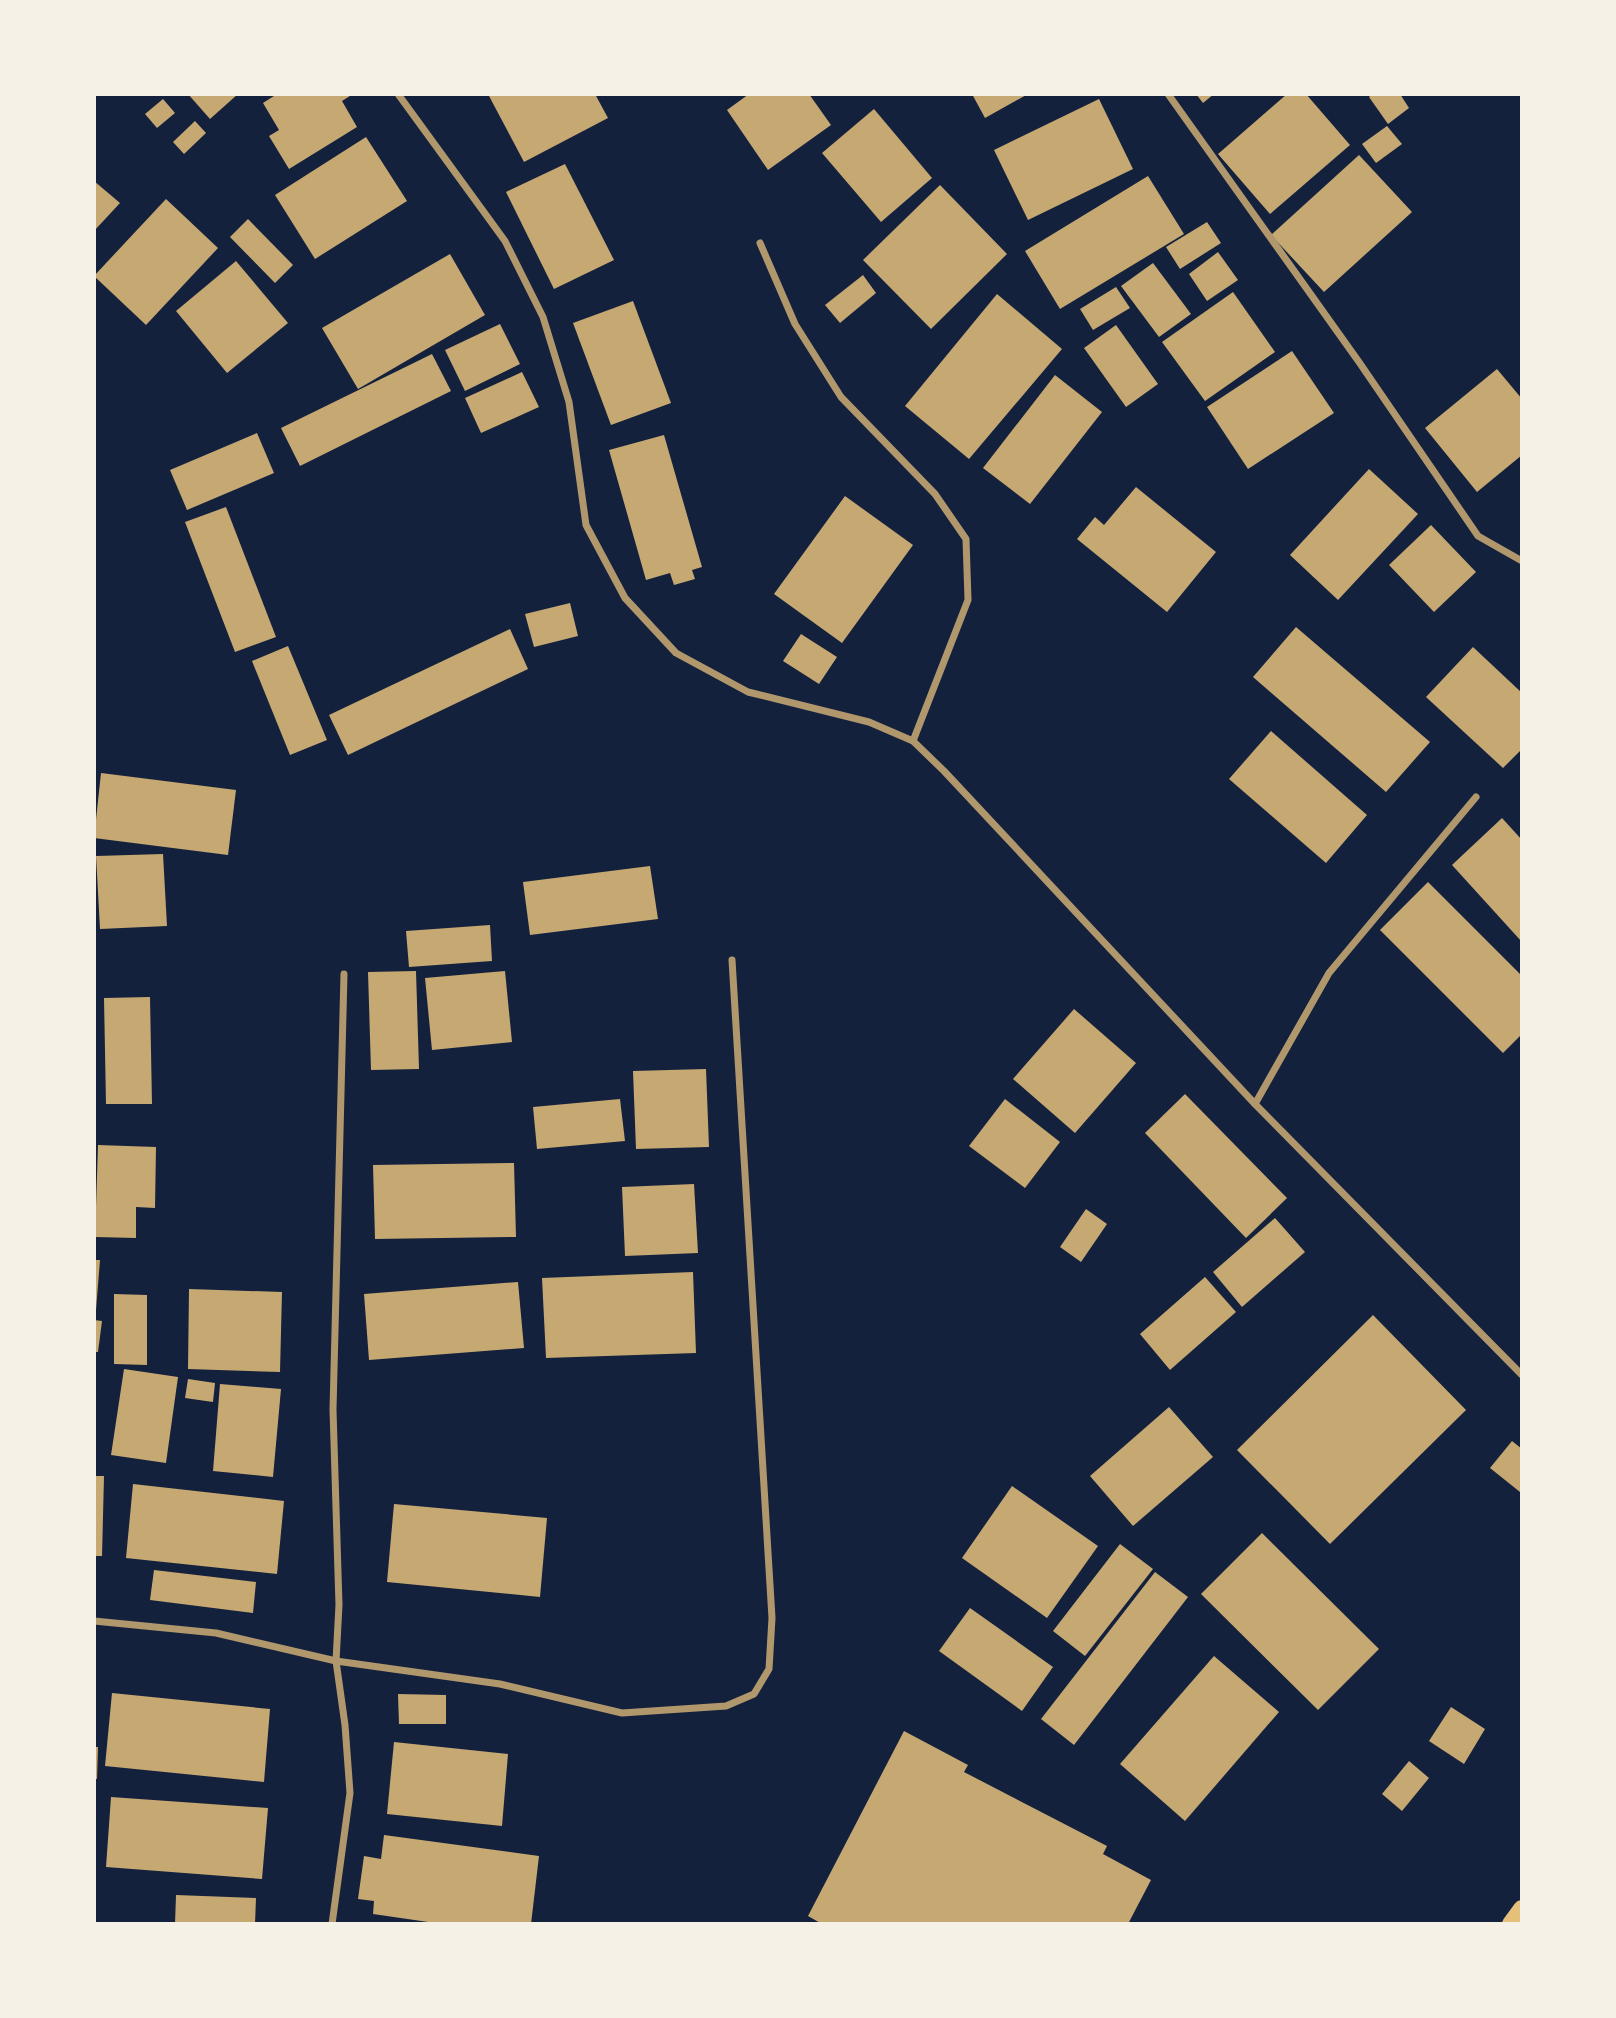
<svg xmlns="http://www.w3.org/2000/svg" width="1616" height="2018" font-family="'PT Sans Narrow',sans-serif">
<rect width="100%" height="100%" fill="#14213d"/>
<g fill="#c6a872">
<polygon points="188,94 238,94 210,119"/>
<polygon points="277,94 353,94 342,101 357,127 289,169 269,136 279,130 263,103"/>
<polygon points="492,94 595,94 608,118 524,162 489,96"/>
<polygon points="749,94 809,94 831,125 768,170 727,110"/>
<polygon points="972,94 1028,94 985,118"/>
<polygon points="1196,94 1214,94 1203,103"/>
<polygon points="1287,94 1306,94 1350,145 1270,214 1218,154"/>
<polygon points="1372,94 1400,94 1409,108 1388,124 1369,97"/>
<polygon points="163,99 175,113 157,128 145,114"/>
<polygon points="1099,99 1133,169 1028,220 994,150"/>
<polygon points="874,109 932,178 881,222 822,153"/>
<polygon points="195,121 206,133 184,154 173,142"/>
<polygon points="1387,126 1402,144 1376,163 1362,144"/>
<polygon points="366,137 407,201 315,259 275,195"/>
<polygon points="1359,155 1412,212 1324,292 1271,235"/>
<polygon points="565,164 614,260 554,289 506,192"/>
<polygon points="1148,176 1184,234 1060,309 1025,251"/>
<polygon points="94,181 120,203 94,231"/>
<polygon points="940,185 1007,254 931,329 863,260"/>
<polygon points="166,199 218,248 146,325 94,276"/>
<polygon points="248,219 293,265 275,283 230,237"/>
<polygon points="1207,222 1221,243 1180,269 1166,247"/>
<polygon points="1218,252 1238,280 1207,301 1189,274"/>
<polygon points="450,254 485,315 358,389 322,328"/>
<polygon points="236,261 288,323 227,373 176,311"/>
<polygon points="1153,263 1191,314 1159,337 1121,286"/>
<polygon points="863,275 876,293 840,323 825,305"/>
<polygon points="1116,287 1130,308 1093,330 1080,309"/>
<polygon points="1233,292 1275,352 1205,401 1162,342"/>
<polygon points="997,294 1062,349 969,459 905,406"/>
<polygon points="633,301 671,403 611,425 573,323"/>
<polygon points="500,324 520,364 465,391 445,350"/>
<polygon points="1116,325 1158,384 1126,407 1084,348"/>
<polygon points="1292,351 1334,413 1248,469 1207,407"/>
<polygon points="432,354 451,391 300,466 281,428"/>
<polygon points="1497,369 1522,399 1522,455 1477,492 1425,428"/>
<polygon points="522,372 539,407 481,433 465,398"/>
<polygon points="1055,375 1102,412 1030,504 983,468"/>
<polygon points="257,433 274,473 187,510 170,470"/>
<polygon points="664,435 702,567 692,570 695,579 674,585 670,573 646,580 609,450"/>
<polygon points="1369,469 1418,514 1338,600 1290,555"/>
<polygon points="1136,487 1216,552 1167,612 1077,539 1095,517 1104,525"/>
<polygon points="845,496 913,545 842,643 774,594"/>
<polygon points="226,507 276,637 235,652 185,522"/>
<polygon points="1431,525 1476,572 1434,612 1389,565"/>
<polygon points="570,603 578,636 534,647 525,614"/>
<polygon points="1296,627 1430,742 1386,792 1253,677"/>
<polygon points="510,629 528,669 348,755 329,715"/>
<polygon points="801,634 837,657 819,684 783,661"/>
<polygon points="288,646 327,740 290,755 252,661"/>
<polygon points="1473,647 1522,693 1522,749 1503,768 1426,697"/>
<polygon points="1271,731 1367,815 1326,863 1229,779"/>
<polygon points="101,773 236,790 228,855 94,838"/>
<polygon points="1502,818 1522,840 1522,942 1452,865"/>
<polygon points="163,854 167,926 100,929 96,856"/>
<polygon points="650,866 658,919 530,935 523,882"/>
<polygon points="1428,882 1522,976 1522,1034 1503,1053 1380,930"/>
<polygon points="490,925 492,961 409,967 406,931"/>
<polygon points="416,971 419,1069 371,1070 368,972"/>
<polygon points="505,971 512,1042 432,1050 425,978"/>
<polygon points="150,997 152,1104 106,1104 104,998"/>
<polygon points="1074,1009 1136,1063 1075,1133 1013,1079"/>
<polygon points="706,1069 709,1147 636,1149 633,1071"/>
<polygon points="1185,1094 1287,1198 1246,1238 1145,1133"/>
<polygon points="620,1099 625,1141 537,1149 533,1107"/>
<polygon points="1005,1099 1060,1142 1025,1188 969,1146"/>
<polygon points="98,1145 156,1147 155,1208 136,1207 136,1238 95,1237"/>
<polygon points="514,1163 516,1237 375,1239 373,1165"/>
<polygon points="694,1184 698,1253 625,1256 622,1187"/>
<polygon points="1086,1209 1107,1224 1081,1262 1060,1247"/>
<polygon points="1275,1218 1305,1252 1242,1307 1213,1272"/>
<polygon points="94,1260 100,1260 96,1310 94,1310"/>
<polygon points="693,1272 696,1353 546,1358 542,1278"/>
<polygon points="1205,1277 1236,1312 1170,1370 1140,1334"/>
<polygon points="518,1282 524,1348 369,1360 364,1294"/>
<polygon points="189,1289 282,1292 280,1372 188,1369"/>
<polygon points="114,1294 147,1295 147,1365 114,1364"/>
<polygon points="1373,1315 1466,1410 1330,1544 1237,1450"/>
<polygon points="94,1320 102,1321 98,1352 94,1352"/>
<polygon points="124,1369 178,1377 166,1463 111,1455"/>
<polygon points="188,1379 215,1383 213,1402 185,1398"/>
<polygon points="220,1384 281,1389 273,1477 213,1471"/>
<polygon points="1169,1407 1213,1457 1133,1526 1090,1476"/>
<polygon points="1512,1441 1522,1449 1522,1490 1520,1492 1490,1468"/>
<polygon points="94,1476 104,1476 102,1556 94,1556"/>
<polygon points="133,1484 284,1501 277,1574 126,1558"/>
<polygon points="1012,1486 1098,1546 1047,1618 962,1558"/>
<polygon points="394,1504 547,1518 540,1597 387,1582"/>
<polygon points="1262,1533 1379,1649 1318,1710 1201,1594"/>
<polygon points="1120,1544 1153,1569 1085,1656 1053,1631"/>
<polygon points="154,1570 256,1582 253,1613 150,1600"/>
<polygon points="1155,1572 1188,1597 1074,1745 1041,1719"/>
<polygon points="970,1608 1053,1667 1022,1711 939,1651"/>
<polygon points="1214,1656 1279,1712 1185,1821 1120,1764"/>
<polygon points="112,1693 270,1709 264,1782 105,1766"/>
<polygon points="398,1694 446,1695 446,1724 399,1724"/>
<polygon points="1451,1707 1485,1729 1464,1764 1429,1741"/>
<polygon points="904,1731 968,1765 964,1772 1107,1846 1103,1854 1151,1880 1128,1924 822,1924 808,1916"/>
<polygon points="394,1742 508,1754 502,1826 387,1814"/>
<polygon points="94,1747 98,1747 97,1779 94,1779"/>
<polygon points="1409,1761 1429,1778 1402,1811 1382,1794"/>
<polygon points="111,1797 268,1808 262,1879 106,1867"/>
<polygon points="384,1835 539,1856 531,1924 442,1924 373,1914 374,1901 358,1899 364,1856 381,1859"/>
<polygon points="176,1895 256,1898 255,1924 175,1924"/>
</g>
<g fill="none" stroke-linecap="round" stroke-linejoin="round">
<g stroke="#b1986c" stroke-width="7">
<polyline points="398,94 505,241 543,317 569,402 586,525 625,598 676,653 748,692 869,722 913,741 944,771 1255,1104 1522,1375"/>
<polyline points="1168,94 1359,362 1478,536 1522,561"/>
<polyline points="760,243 795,324 841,397 935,494 966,539 968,600 913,741"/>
<polyline points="1255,1104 1329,973 1476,797"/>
<polyline points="94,1621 216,1633 336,1661 500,1684 622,1713 726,1706 754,1694 769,1669 772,1618 732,960"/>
<polyline points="332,1924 350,1793 345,1725 336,1661 339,1605 333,1410 344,974"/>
</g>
<polyline stroke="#e5c07b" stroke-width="18" points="1511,1924 1522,1909"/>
</g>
<rect width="1616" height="2018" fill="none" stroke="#f6f1e7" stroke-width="192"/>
</svg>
